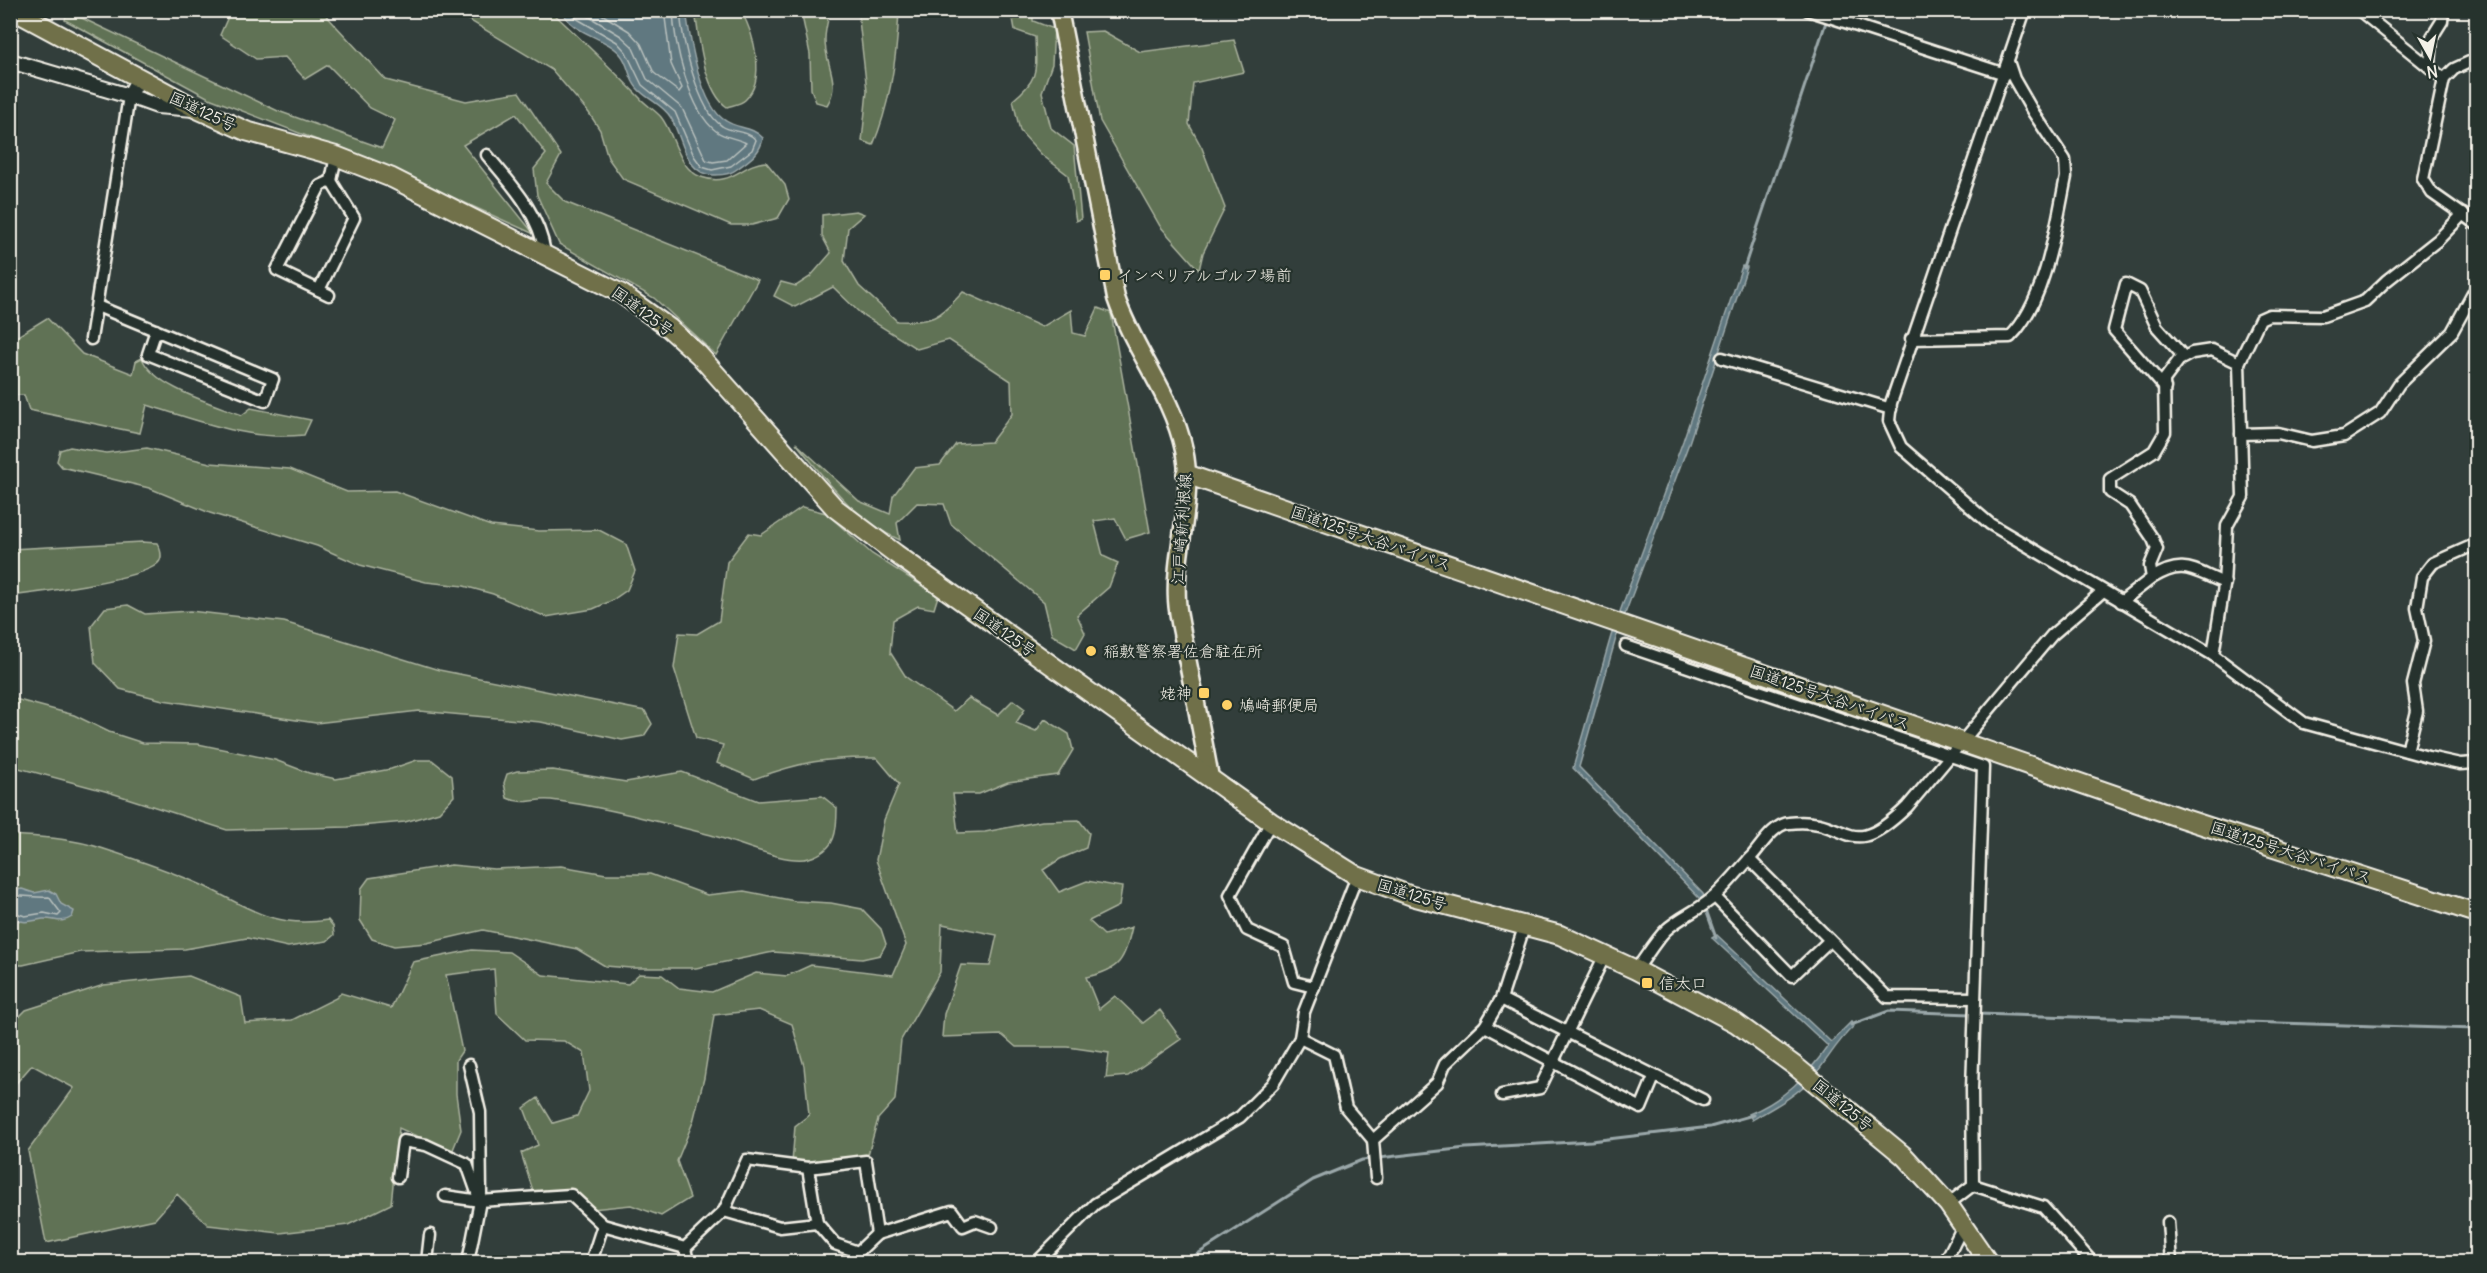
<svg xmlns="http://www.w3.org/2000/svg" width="2487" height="1273" font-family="Delius,'Klee One',sans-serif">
<rect width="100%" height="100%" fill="#323e3b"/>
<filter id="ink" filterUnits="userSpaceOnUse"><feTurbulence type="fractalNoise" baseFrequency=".0167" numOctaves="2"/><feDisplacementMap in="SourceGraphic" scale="12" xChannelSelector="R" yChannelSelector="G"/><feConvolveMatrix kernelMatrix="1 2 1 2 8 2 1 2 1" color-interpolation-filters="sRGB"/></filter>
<g filter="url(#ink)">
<g fill="#617254" stroke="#aab29e" stroke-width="1.5">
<polygon points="67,11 278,111 382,148 395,120 370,108 328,65 305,79 285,57 256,59 220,35 227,19 223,11 322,11 386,80 466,101 519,92 561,155 546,183 565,202 758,280 716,355 654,298 559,244 537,195 534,169 546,154 516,114 463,145 534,234 379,164 209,98 65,20"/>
<path d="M454,11H551C581,39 611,68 640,98C646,105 655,110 661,117C675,134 677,168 701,177C732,188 741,163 766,162L785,185L789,199L778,218L752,225H731L623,179L608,158L600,130L589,113L552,70Z"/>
<path d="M695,11H741C754,34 767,79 745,100C741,104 733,105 727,107C704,91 699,38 695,11Z"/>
<path d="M801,11H830C828,20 825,30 825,39C824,63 842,82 827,105L816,102L811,89L810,54Z"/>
<path d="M858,11H899C897,54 890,105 873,145L862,141L867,91Z"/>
<path d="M972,11H1033V21L1054,29L1052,64L1042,92L1051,128L1074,146L1081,219L1076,221L1068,175L1042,155L1020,131L1013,100C1040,78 1036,70 1035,37L1015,30L1012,13Z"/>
<polygon points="1103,31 1140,52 1234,40 1244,72 1193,83 1189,124 1202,148 1225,208 1203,253 1199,270 1160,226 1100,121 1084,32"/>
<path d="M856,211L864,214L848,228L844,261L859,286L897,321C935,322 937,319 963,292L1042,327L1071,310L1073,333L1085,336L1098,308L1111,313L1150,532L1126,539L1115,518L1094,521L1103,556L1118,563L1109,587L1077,615L1085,633L1076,649L1052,635L1044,602L951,524L944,504L917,503L897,523L900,540C854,520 827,481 796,443L859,501L890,514L893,496L914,468L940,465L956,444L991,442L1012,414L1011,381L949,340L917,349L861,314L833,287L795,307L774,296L781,282L796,286L810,277L831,253L822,236V215Z"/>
<path d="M47,318L82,354L133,374L136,361L142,358C153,387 214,404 242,415L251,408L311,420L304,435C249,441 199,421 147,405L140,433L29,410L24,395H11V338L13,339Z"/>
<polygon points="70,447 106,453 147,448 210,463 290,469 347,492 395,491 491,526 539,531 599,530 626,544 635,571 627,590 611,601 593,609 546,617 493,594 464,586 426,582 360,565 317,546 210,513 149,488 62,467 57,461 60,450"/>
<path d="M802,507L826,513L872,554L938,596L934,609L918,606L893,620L890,652L906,677L954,711L969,698L998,715L1013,700L1025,709L1016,723L1036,731L1045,719L1069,734L1073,750L1058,775L1008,782L979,794H953L958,833L985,832L1042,821L1079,820L1089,833L1086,848L1060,859L1043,870L1059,892L1087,881L1122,887L1119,906L1089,921L1104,935L1132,927C1124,960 1121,970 1086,977L1099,1009L1115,996L1143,1023L1160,1010L1181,1039L1128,1076L1106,1078L1109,1053L1068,1047H1016L1002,1035L942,1037L944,1014L961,965L990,966L997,935L942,924L940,972L901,1040L895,1100L878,1119L867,1158L836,1165L792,1163L795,1126L809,1115L804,1066L792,1024L759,1010L714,1015L704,1078L693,1122L677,1161L690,1198L661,1216L631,1205L592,1209L573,1191L534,1194L521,1153L538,1145L524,1108L538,1098L553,1123L577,1116L589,1091L584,1053L564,1041L525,1040L497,1014L494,969L446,975L462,1051L456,1060V1094L461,1130L452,1152L399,1128L391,1204L348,1225L280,1233L208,1225L177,1194L155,1219L46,1243L28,1151L74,1088L32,1065L11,1089V1025L26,1010L104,985L189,976L241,997L245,1023L292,1020L336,998L341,993L391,1008L413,962L472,950L509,952L543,975L628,984L639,974L662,975L679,988L712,992L756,973L787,976L811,965L893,975L906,945L876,860L884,820L899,784L877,758C828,757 800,762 754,779L717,763L723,745L696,738L674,668L679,633L697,634L719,621L727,562L749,533L761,535Z"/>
<path d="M142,542L157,543C161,550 164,558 157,564C141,579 37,593 11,596V549Z"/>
<polygon points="128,605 145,614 190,611 284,622 439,670 645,711 652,724 644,736 622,740 541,722 419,711 316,723 163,700 120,689 95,663 91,626 105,608"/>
<polygon points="11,698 74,715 109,732 143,743 198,744 275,760 309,773 336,779 391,769 417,760 432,760 452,776 454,796 439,812 405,822 348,827 227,830 105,791 11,766"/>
<path d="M553,770L626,782L682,772L758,801L822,796L837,808C837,832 836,850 809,858C786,865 733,840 707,834C658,822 602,806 551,800C533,798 526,806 507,798L504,783L507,774L517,771Z"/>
<path d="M11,835C40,837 72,838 101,848C135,859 171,871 204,886C249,908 274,929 328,920L333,926L334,935L327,941L288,947L247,938L185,949L80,952L23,965H11Z"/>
<polygon points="451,865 494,869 561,866 606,874 650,874 707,895 744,891 795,901 831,903 862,909 881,929 886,944 880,955 862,959 773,952 696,968 631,968 605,966 577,949 483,930 427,943 394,946 372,939 360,920 361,889 369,878"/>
</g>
<g fill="#607880" stroke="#9ba8aa" stroke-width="1.5">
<path d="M563,11H686C690,39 700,106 726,121C738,129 752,126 763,138C760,154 750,159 737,169C731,174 724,175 716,175C685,177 683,138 671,118C664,105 646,99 637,88C628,78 629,64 621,55C607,37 569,33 563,11Z"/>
<polygon points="1742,266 1747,267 1689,443 1616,638 1579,767 1703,894 1709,910 1704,911 1699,898 1573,768 1611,636 1683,441"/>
<path d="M22,889L34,893L49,890L56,894L61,904L74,911L72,917C60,925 55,918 43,919C30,921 21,926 11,914V891Z"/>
<path d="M1717,935L1831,1042L1851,1022L1854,1026C1836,1042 1828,1060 1813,1077C1796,1096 1774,1107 1752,1120L1749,1114C1784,1100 1807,1076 1828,1046L1712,938Z"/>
</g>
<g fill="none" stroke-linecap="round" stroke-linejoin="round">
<g stroke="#b9c1be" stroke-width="1.5">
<path d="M569,10L574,17L617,42L626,52L642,85L675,112L694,156L702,167L712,170L731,166L752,150L756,140C748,130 732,133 722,126C697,110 682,39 680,10"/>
<path d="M578,10L621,36L632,46L647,79L682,108L706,160L713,162L727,160L746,143C737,138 725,138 716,131C689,111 674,43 673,10"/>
<polyline points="595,10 629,31 641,44 654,73 679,92 682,88 671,64 664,10"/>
<path d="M10,896C24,895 35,898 49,897L61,913L58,916L44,913L25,916L10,911"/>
</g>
<g stroke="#9ba8aa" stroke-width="3">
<polyline points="1744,268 1830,10"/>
<polyline points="1705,907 1716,938"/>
<polyline points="1978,1014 2476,1029"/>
<polyline points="1851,1025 1889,1011 1971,1014"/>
<polyline points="1185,1262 1313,1180 1362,1160 1466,1148 1591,1141 1710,1127 1753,1115"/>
</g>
<defs>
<g id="street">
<polyline points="1808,10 2005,74"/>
<polyline points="2025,10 1891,403 1889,421 1901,447 1990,524 2213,655 2304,723 2428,757 2460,764 2476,763"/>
<polyline points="2359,10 2444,79"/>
<polyline points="2476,59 2454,69 2444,79 2423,179 2432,193 2476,224"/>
<polyline points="2430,67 2432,37 2442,21 2443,10"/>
<path d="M487,155C512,185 539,213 545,253"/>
<polyline points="319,290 354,218 331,181"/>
<polyline points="329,295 277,270 320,186 331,181 336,156"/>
<polyline points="97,306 273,379 265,401 148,354 156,330"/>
<polyline points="91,339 129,96"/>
<path d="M1911,339L2010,337C2046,302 2056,225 2066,177L2065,160L2033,112L2014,79L2009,64"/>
<polyline points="1722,358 1891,409"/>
<polyline points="2165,388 2114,330 2126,284 2140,291 2157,327 2184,357"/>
<polyline points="2241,434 2278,433 2312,441 2344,436 2380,413 2399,384 2452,332 2476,288"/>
<path d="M2152,578C2184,558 2193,571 2225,583"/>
<polyline points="2121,602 2152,578 2150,566 2157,549 2153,539 2130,505 2110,492 2110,479 2154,451 2165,432 2164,380 2179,360 2192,353 2212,350 2239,363"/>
<polyline points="1626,646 1983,767 1972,1089 1973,1185 1948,1204"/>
<polyline points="2213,655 2224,586 2227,526 2243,497 2239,363 2260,319 2269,315 2323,316 2365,301 2386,281 2438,240 2463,214"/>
<polyline points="2407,751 2417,711 2413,684 2424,641 2417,608 2422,577 2433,563 2476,544"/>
<polyline points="1271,822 1230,895 1247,930 1284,947 1294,982 1314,987"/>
<polyline points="1749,859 1887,997 1975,998"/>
<polyline points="1715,897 1792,976 1829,941"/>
<path d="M1636,970C1646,957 1655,941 1666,930C1681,916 1700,910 1715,896C1728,884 1740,869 1752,856C1761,846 1774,824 1789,823C1851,815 1845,867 1907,807L2052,635L2102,592"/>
<polyline points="1501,999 1703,1100"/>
<polyline points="1485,1026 1641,1108 1654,1077"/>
<polyline points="1300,1038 1334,1055 1346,1108 1373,1140"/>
<polyline points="469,1065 480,1112 481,1194"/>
<polyline points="1502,1095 1540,1088 1605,955"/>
<polyline points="808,1168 817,1223 835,1244 858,1252 877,1234 952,1211 963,1226 975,1221 992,1227"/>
<polyline points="398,1177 403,1141 426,1145 467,1164 480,1201 445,1196"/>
<polyline points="1376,1178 1373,1140 1437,1083 1445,1064 1485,1026 1501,999 1525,924"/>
<polyline points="1973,1185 2043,1207 2092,1262"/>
<polyline points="724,1211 780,1227 817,1223"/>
<polyline points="2168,1222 2171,1262"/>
<polyline points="685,1248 688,1262"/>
<polyline points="427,1262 430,1235"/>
<polyline points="468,1262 480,1201 571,1195 603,1225 685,1248 724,1211 747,1160 808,1168 866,1161 877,1234"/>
<polyline points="591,1262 603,1225"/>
<polyline points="1037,1262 1095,1204 1240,1117 1273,1084 1300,1038 1304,1012 1357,876"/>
<polyline points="1945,1262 1963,1226"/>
</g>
<g id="secondary">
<polyline points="10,61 129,96 138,80"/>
<polyline points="129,96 157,106 194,109"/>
</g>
<path id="primary" d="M1059,10L1116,298C1134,351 1172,394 1184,450C1195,500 1174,550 1177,600C1178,619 1184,639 1187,658C1195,698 1203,738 1210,778"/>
<g id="highway">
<polyline points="13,10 197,109 246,131 336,156 392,178 622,294 669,328 699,355 835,508 896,554 1271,822 1357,876 1412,896 1560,935 1636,970 1736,1023 1795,1066 1904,1156 1948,1204 1988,1262"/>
<polyline points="1186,474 2181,818 2476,913"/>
</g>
</defs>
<use href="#street" stroke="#f4f1e8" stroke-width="15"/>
<use href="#secondary" stroke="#f4f1e8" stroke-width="18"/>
<use href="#primary" stroke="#f4f1e8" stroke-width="21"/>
<use href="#highway" stroke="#f4f1e8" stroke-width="22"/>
<use href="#street" stroke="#26332d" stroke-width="10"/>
<use href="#secondary" stroke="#26332d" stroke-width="14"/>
<use href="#primary" stroke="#6f704a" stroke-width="16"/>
<use href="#highway" stroke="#6f704a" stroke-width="18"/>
</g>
</g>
<g fill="#ffd166" stroke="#26332d" stroke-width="2">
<rect x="1099" y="269" width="12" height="12" rx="3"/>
<circle cx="1091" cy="651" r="6"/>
<rect x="1198" y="687" width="12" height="12" rx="3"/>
<circle cx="1227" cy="705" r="6"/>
<rect x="1641" y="977" width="12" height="12" rx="3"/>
</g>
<g text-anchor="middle" stroke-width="4.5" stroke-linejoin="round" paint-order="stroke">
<g font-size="16" fill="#f4f1e8" stroke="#26332d">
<text transform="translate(203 111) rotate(25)" y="6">国道125号</text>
<text transform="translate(643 311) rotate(36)" y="6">国道125号</text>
<text transform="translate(1181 529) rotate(-86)" y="6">江戸崎新利根線</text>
<text transform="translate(1371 538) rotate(19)" y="6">国道125号大谷バイパス</text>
<text transform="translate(1005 632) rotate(35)" y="6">国道125号</text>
<text transform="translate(1830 697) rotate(19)" y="6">国道125号大谷バイパス</text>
<text transform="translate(2291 852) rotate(18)" y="6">国道125号大谷バイパス</text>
<text transform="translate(1412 894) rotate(17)" y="6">国道125号</text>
<text transform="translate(1843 1105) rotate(39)" y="6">国道125号</text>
</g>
<g font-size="16" fill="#f4f1e8" stroke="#26332d" text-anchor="start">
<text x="1117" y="281">インペリアルゴルフ場前</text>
<text x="1103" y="657">稲敷警察署佐倉駐在所</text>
<text x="1192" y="699" text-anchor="end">姥神</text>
<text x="1239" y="711">鳩崎郵便局</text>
<text x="1659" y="989">信太口</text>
</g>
</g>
<rect width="2487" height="1273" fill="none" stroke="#26332d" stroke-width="36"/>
<rect x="18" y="18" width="2451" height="1237" fill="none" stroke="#f4f1e8" stroke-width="2" filter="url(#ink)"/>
<g transform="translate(2430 57) rotate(171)" stroke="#26332d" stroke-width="4.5" paint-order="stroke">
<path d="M0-4.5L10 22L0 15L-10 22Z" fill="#f4f1e8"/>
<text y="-9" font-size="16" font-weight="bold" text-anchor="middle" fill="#f4f1e8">N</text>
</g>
</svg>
